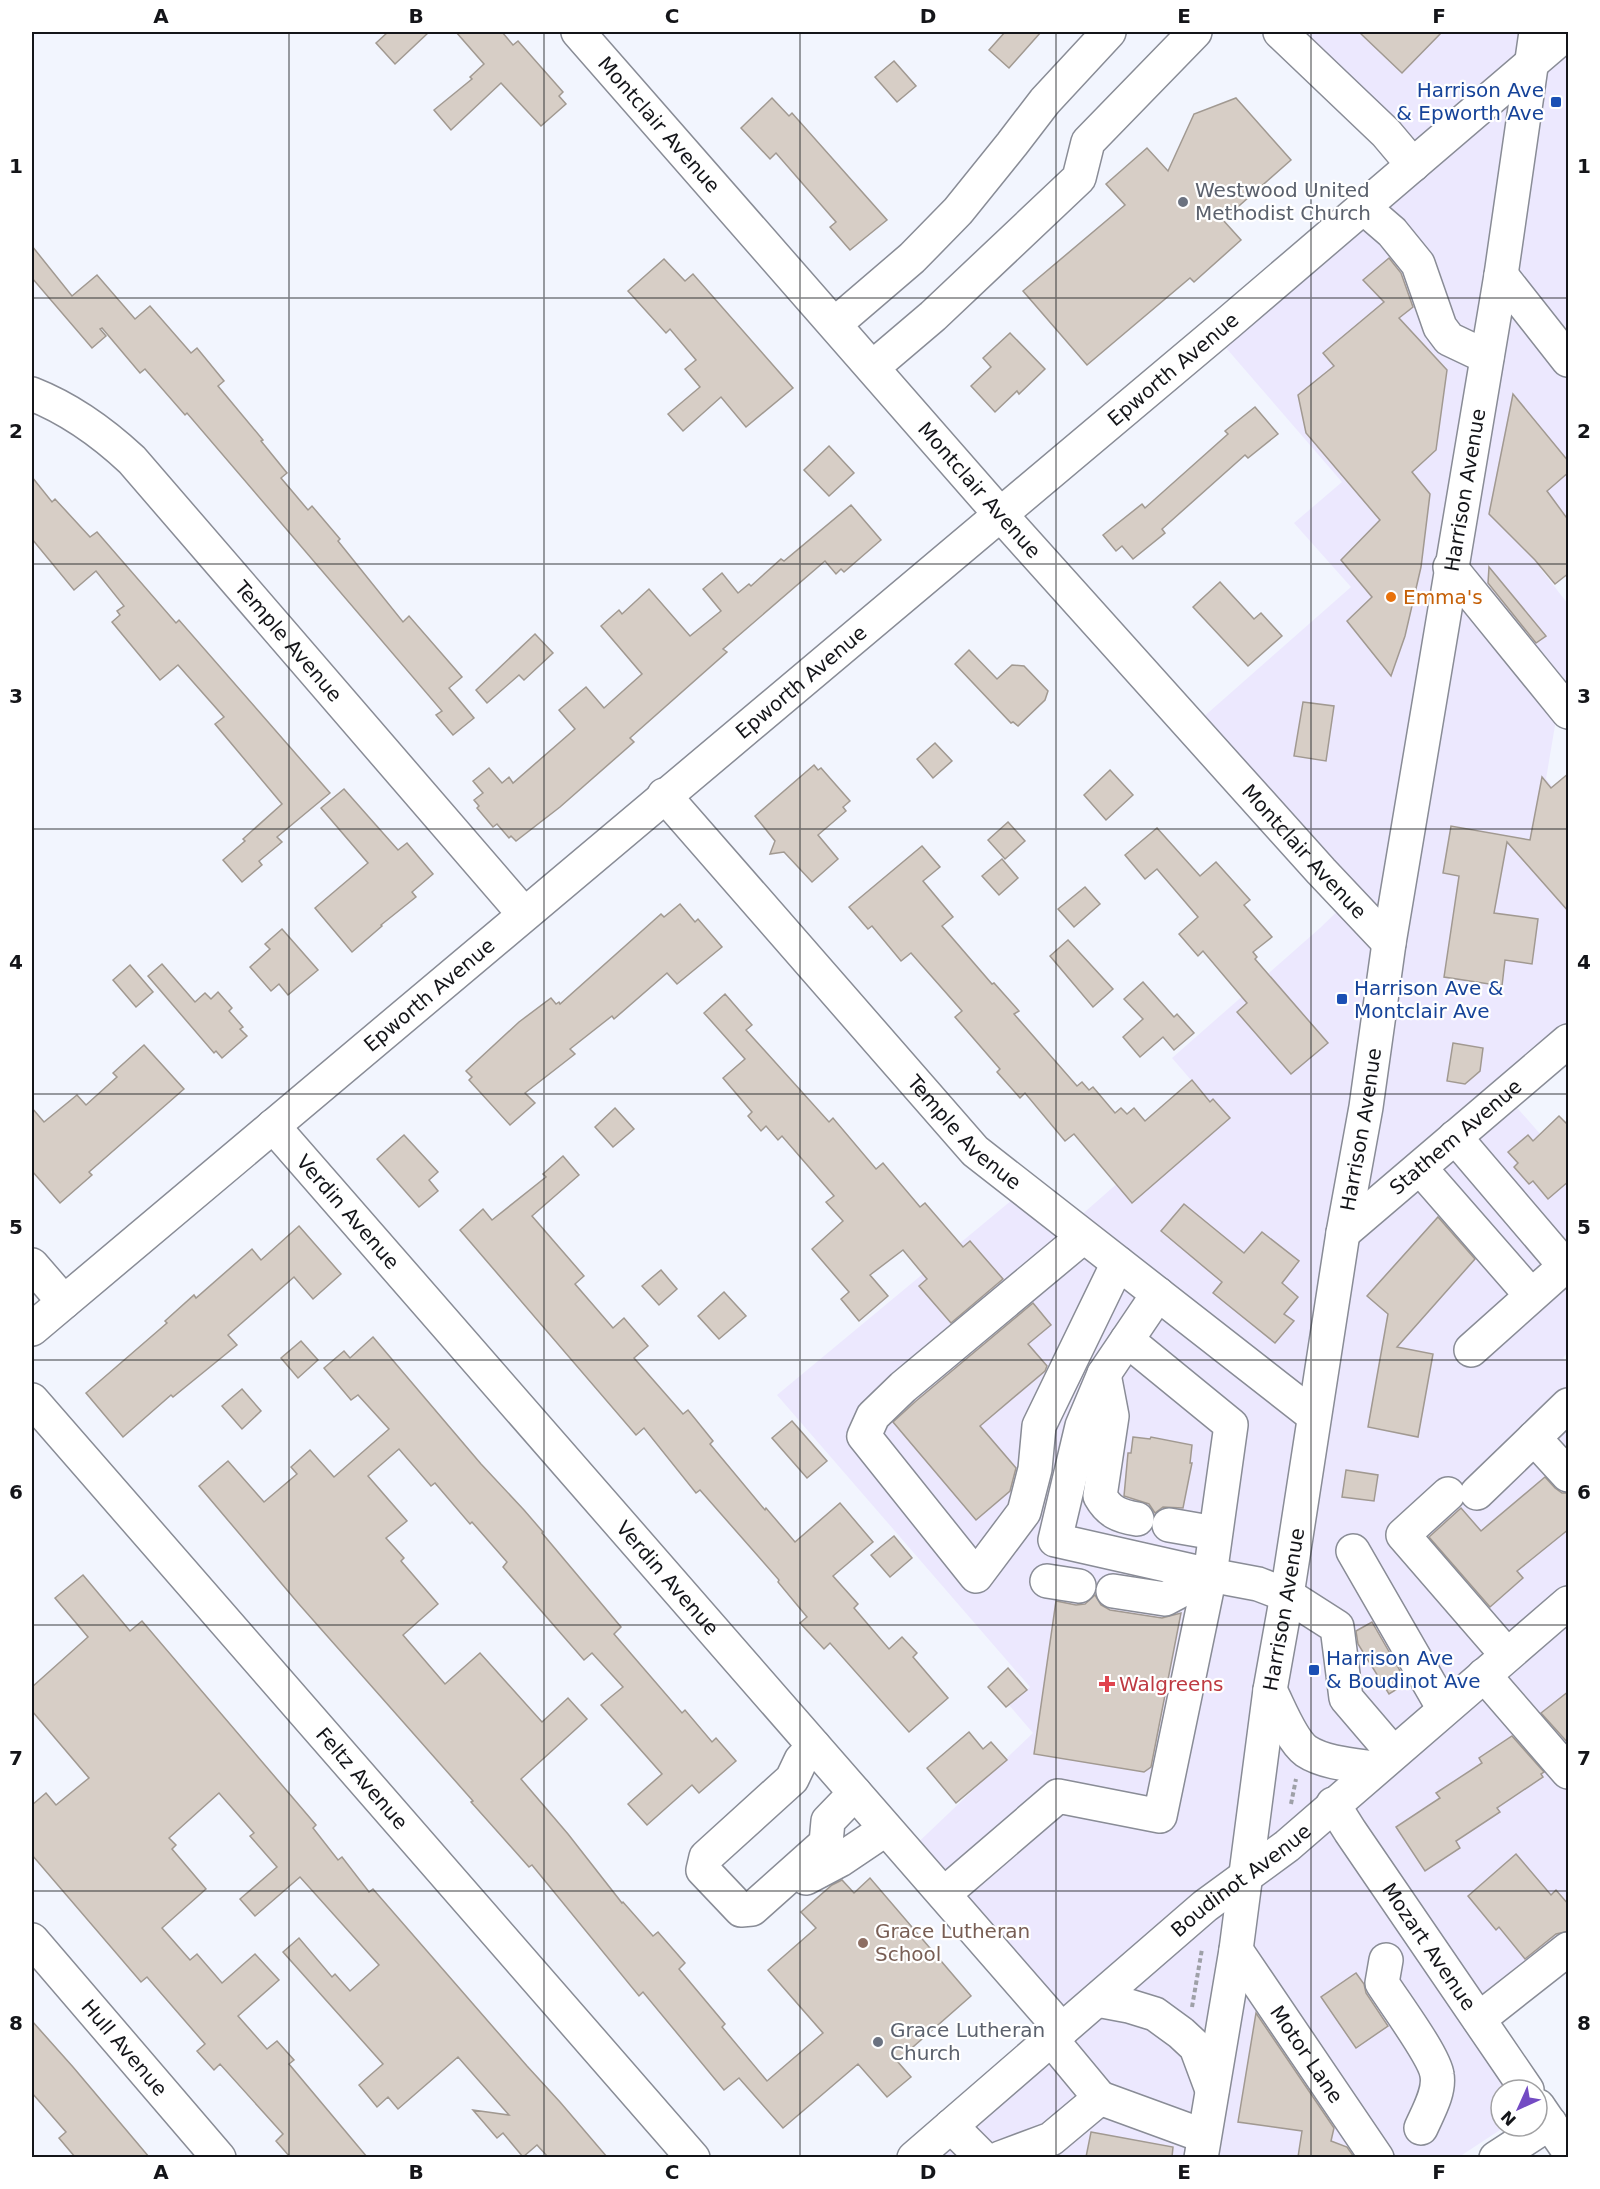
<svg xmlns="http://www.w3.org/2000/svg" width="1600" height="2189" font-family="'DejaVu Sans',sans-serif">
<rect width="100%" height="100%" fill="#f2f5fe"/>
<polygon fill="#ece8fe" points="1280,32 1568,32 1568,544 1540,568 1568,604 1568,684 1561,690 1546,779 1568,805 1568,1041 1506,1095 1568,1166 1568,1352 1563,1358 1568,1365 1568,1955 1486,2026 1529,2090 1501,2090 1501,2126 1506,2126 1459,2157 914,2157 1062,2030 907,1853 1033,1733 1009,1705 1030,1687 777,1395 1024,1190 1070,1225 1210,1102 1172,1058 1320,928 1349,900 1192,727 1351,587 1294,523 1342,482 1214,334 1413,165"/>
<g fill="#d7cec6" stroke="#a19991" stroke-width="1.5">
<polygon points="388,32 429,32 395,64 376,43"/>
<polygon points="456,32 502,32 513,45 518,41 563,92 559,96 566,104 541,126 501,83 451,130 434,110 472,79 470,77 484,64"/>
<polygon points="1005,32 1041,32 1009,68 989,50"/>
<polygon points="1359,32 1442,32 1402,73"/>
<polygon points="894,61 916,86 897,102 875,77"/>
<polygon points="772,98 789,116 792,113 887,220 850,250 830,227 836,222 776,153 770,159 741,128"/>
<polygon points="1236,98 1291,160 1223,220 1241,240 1194,282 1190,278 1087,365 1023,291 1125,205 1106,184 1147,148 1168,171 1194,114"/>
<polygon points="32,246 72,296 97,275 135,319 150,306 191,353 197,348 224,381 218,386 263,440 261,441 287,473 281,478 308,510 312,506 340,539 338,541 403,622 409,616 462,677 449,688 474,718 453,735 436,715 442,711 187,413 185,415 145,369 140,373 102,328 100,329 106,336 92,348 32,278"/>
<polygon points="1389,258 1401,273 1413,307 1399,318 1447,370 1436,450 1412,472 1430,494 1421,567 1405,636 1391,676 1347,621 1372,597 1341,560 1380,520 1306,433 1298,395 1334,366 1323,353 1384,302 1363,280"/>
<polygon points="664,259 685,281 693,274 793,388 746,427 721,397 683,431 668,414 700,387 685,369 696,360 670,329 666,333 628,291"/>
<polygon points="1010,333 1045,369 1019,394 1017,391 995,412 971,386 991,367 983,358"/>
<polygon points="1513,394 1569,462 1569,472 1547,491 1569,521 1569,573 1555,584 1535,560 1489,514"/>
<polygon points="1255,407 1278,434 1248,458 1245,455 1162,529 1165,533 1133,559 1122,546 1116,551 1103,535 1142,504 1145,508 1228,434 1225,431"/>
<polygon points="829,446 854,473 829,496 804,470"/>
<polygon points="32,477 52,502 55,499 90,537 97,532 176,623 179,620 330,793 277,837 282,842 259,861 262,865 242,882 223,860 245,841 243,839 282,804 215,724 224,717 178,665 160,680 112,622 120,615 117,611 124,606 96,571 74,590 32,539"/>
<polygon points="851,505 881,540 844,572 841,569 836,574 825,561 723,649 727,652 630,738 634,742 560,807 516,841 511,836 509,838 497,824 493,827 477,808 479,806 474,800 483,793 473,781 489,768 502,783 509,777 513,783 575,729 559,710 586,687 604,708 642,674 601,626 619,610 622,614 649,589 690,636 721,611 703,589 722,573 738,593 749,584 751,586 781,559 784,561"/>
<polygon points="1489,567 1546,636 1536,643 1488,583"/>
<polygon points="1220,582 1254,619 1261,613 1282,636 1248,666 1193,607"/>
<polygon points="535,634 553,653 524,680 519,675 487,703 476,690"/>
<polygon points="969,650 997,679 1012,665 1024,666 1048,691 1045,700 1018,726 1013,722 1011,723 955,664"/>
<polygon points="1303,702 1334,706 1326,761 1294,756"/>
<polygon points="935,743 952,761 933,778 917,759"/>
<polygon points="814,765 818,770 821,768 850,801 843,807 846,811 818,835 838,859 812,882 784,852 770,854 775,841 755,816"/>
<polygon points="1110,770 1133,795 1106,820 1084,795"/>
<polygon points="1569,773 1569,912 1507,842 1494,913 1538,919 1532,964 1505,960 1502,986 1444,977 1459,876 1443,873 1451,826 1530,840 1542,777 1551,788"/>
<polygon points="344,789 398,850 407,843 433,874 412,892 416,897 381,925 382,926 352,952 315,908 368,863 321,808"/>
<polygon points="1008,822 1025,841 1005,859 988,840"/>
<polygon points="1157,828 1200,876 1216,862 1250,900 1244,905 1272,937 1253,952 1257,957 1255,959 1328,1043 1291,1074 1237,1012 1247,1003 1203,951 1198,956 1179,934 1198,917 1157,869 1145,879 1125,855"/>
<polygon points="922,846 940,867 923,881 953,917 942,926 992,984 994,983 1019,1011 1014,1014 1077,1086 1082,1082 1089,1090 1093,1087 1115,1113 1121,1108 1127,1114 1134,1108 1145,1121 1192,1080 1210,1102 1213,1099 1230,1118 1132,1203 1074,1134 1065,1141 1025,1093 1020,1098 997,1072 1000,1069 955,1017 962,1011 911,953 901,961 872,926 868,929 849,907"/>
<polygon points="1002,859 1018,878 999,895 982,876"/>
<polygon points="1085,887 1100,904 1074,927 1058,909"/>
<polygon points="680,904 695,922 698,919 722,947 677,984 667,973 614,1019 612,1016 570,1049 575,1054 525,1093 535,1103 510,1125 469,1080 472,1077 466,1071 519,1022 551,998 556,1004 559,1002 560,1004 661,914 664,917"/>
<polygon points="282,929 318,970 288,995 279,984 271,991 250,967 270,949 265,944"/>
<polygon points="1068,940 1113,989 1093,1007 1050,956"/>
<polygon points="162,964 195,1002 205,993 211,999 218,992 232,1008 229,1011 243,1027 240,1029 247,1036 222,1058 216,1051 214,1053 148,976"/>
<polygon points="130,965 153,992 136,1007 113,980"/>
<polygon points="1143,982 1174,1017 1177,1014 1194,1033 1174,1050 1163,1037 1140,1057 1123,1037 1143,1019 1124,999"/>
<polygon points="725,994 752,1025 746,1030 829,1122 833,1118 876,1169 883,1163 920,1207 925,1203 963,1247 970,1241 1003,1279 951,1323 919,1286 927,1279 903,1250 870,1275 888,1296 859,1321 841,1299 849,1292 812,1249 843,1221 826,1202 834,1196 782,1136 778,1140 766,1126 761,1131 748,1116 752,1112 723,1078 745,1059 704,1013"/>
<polygon points="1453,1043 1483,1048 1480,1071 1465,1084 1447,1081"/>
<polygon points="144,1045 184,1089 89,1172 92,1175 60,1203 32,1171 32,1108 44,1122 77,1095 86,1105 117,1077 113,1073"/>
<polygon points="615,1108 634,1129 613,1147 595,1127"/>
<polygon points="1559,1116 1569,1126 1569,1181 1548,1199 1533,1181 1529,1184 1514,1167 1518,1163 1508,1152 1528,1135 1533,1141"/>
<polygon points="404,1135 438,1172 429,1180 438,1191 419,1207 377,1159"/>
<polygon points="563,1156 579,1175 532,1216 584,1276 575,1284 613,1328 624,1318 648,1346 634,1358 683,1414 688,1410 713,1441 710,1444 765,1510 766,1508 795,1542 840,1503 873,1542 833,1576 858,1604 854,1608 889,1649 902,1637 917,1653 913,1657 948,1698 909,1732 830,1643 824,1649 800,1623 807,1617 778,1582 779,1580 700,1490 696,1493 644,1428 636,1435 460,1230 483,1209 492,1220 546,1177 543,1174"/>
<polygon points="1184,1204 1244,1253 1262,1232 1299,1261 1282,1283 1298,1297 1284,1314 1294,1321 1275,1343 1213,1293 1222,1282 1161,1231"/>
<polygon points="1438,1217 1475,1259 1397,1347 1433,1354 1418,1437 1368,1427 1388,1314 1367,1296"/>
<polygon points="299,1226 341,1274 313,1299 294,1277 228,1335 237,1345 173,1397 171,1395 123,1437 86,1393 167,1323 165,1321 194,1295 196,1298 252,1249 261,1260"/>
<polygon points="661,1270 677,1289 659,1305 642,1286"/>
<polygon points="724,1292 746,1316 719,1339 698,1316"/>
<polygon points="1033,1303 1051,1325 1028,1344 1047,1366 1045,1371 980,1426 1016,1468 1010,1491 976,1520 893,1422 916,1401"/>
<polygon points="373,1337 481,1464 524,1510 543,1532 542,1533 621,1627 614,1634 682,1713 685,1710 712,1742 716,1738 736,1761 699,1793 692,1785 647,1825 628,1804 662,1774 601,1705 623,1687 592,1653 584,1660 503,1567 507,1562 472,1522 470,1524 435,1483 431,1486 399,1449 368,1476 407,1521 386,1538 404,1558 401,1561 438,1604 403,1635 445,1684 480,1653 542,1722 568,1698 587,1719 521,1779 568,1834 622,1903 623,1902 653,1936 658,1932 685,1963 679,1969 725,2024 722,2027 767,2081 823,2033 768,1970 816,1928 801,1912 832,1885 842,1880 854,1893 870,1878 971,1996 897,2061 911,2077 887,2097 858,2064 783,2128 739,2078 724,2090 643,1992 639,1996 532,1865 529,1867 471,1802 473,1801 298,1603 199,1486 228,1461 264,1502 297,1474 291,1467 310,1450 334,1477 389,1429 358,1395 351,1400 324,1368 344,1351 350,1358"/>
<polygon points="301,1341 318,1360 298,1378 281,1358"/>
<polygon points="242,1389 261,1411 242,1429 222,1406"/>
<polygon points="792,1421 827,1461 807,1478 772,1438"/>
<polygon points="1133,1437 1150,1439 1151,1437 1192,1445 1190,1463 1192,1463 1183,1508 1163,1507 1155,1513 1149,1504 1124,1496 1128,1453 1131,1453"/>
<polygon points="1346,1470 1378,1475 1374,1501 1342,1497"/>
<polygon points="1545,1477 1555,1488 1562,1493 1569,1493 1569,1529 1517,1571 1523,1578 1490,1607 1429,1537 1461,1508 1481,1531"/>
<polygon points="894,1536 912,1558 890,1577 871,1555"/>
<polygon points="83,1575 130,1631 142,1621 316,1825 313,1828 338,1860 342,1857 369,1892 373,1889 527,2066 560,2102 607,2157 548,2157 537,2145 523,2157 503,2133 497,2138 473,2110 509,2115 458,2057 398,2109 388,2097 377,2107 359,2085 383,2064 283,1952 299,1938 332,1977 335,1974 350,1991 379,1965 300,1877 255,1916 240,1899 277,1867 250,1836 254,1833 219,1793 169,1838 176,1845 172,1849 206,1889 162,1928 190,1960 197,1954 222,1983 255,1954 279,1980 238,2016 267,2049 277,2041 294,2060 289,2064 367,2157 290,2157 276,2141 283,2134 220,2064 214,2070 197,2051 205,2044 147,1977 141,1982 32,1855 32,1805 46,1793 56,1805 89,1778 32,1711 32,1687 88,1637 55,1598"/>
<polygon points="1095,1595 1101,1605 1110,1610 1162,1618 1181,1613 1151,1767 1144,1772 1034,1754 1056,1601 1076,1605 1085,1604"/>
<polygon points="1372,1622 1407,1683 1389,1694 1358,1644 1356,1631"/>
<polygon points="1008,1668 1027,1690 1006,1707 988,1687"/>
<polygon points="1569,1691 1569,1744 1541,1713"/>
<polygon points="969,1732 983,1749 991,1742 1007,1760 956,1803 927,1768"/>
<polygon points="1512,1736 1544,1772 1541,1774 1543,1777 1497,1808 1500,1812 1456,1841 1460,1848 1425,1871 1396,1827 1440,1798 1436,1793 1482,1763 1479,1758"/>
<polygon points="1516,1854 1551,1895 1556,1890 1569,1905 1569,1931 1556,1934 1525,1959 1499,1927 1496,1930 1468,1896"/>
<polygon points="1356,1973 1364,1984 1366,1993 1388,2026 1356,2048 1321,1997"/>
<polygon points="1256,2013 1334,2128 1331,2141 1347,2147 1354,2157 1298,2157 1302,2131 1238,2122"/>
<polygon points="32,2021 73,2067 149,2157 75,2157 59,2138 66,2132 32,2093"/>
<polygon points="1091,2132 1173,2147 1172,2157 1086,2157"/>
</g>
<g fill="none" stroke-linecap="round" stroke-linejoin="round">
<defs>
<g id="minor">
<path id="s1" d="M578,32L1000,514L1321,871L1389,943"/>
<polyline points="1280,32 1386,133 1413,165"/>
<polyline points="1363,207 1392,232 1418,264 1440,327 1449,339 1487,357"/>
<polyline points="1501,275 1568,360"/>
<polyline points="835,324 912,258 958,211 1012,144 1045,101 1109,32"/>
<polyline points="873,367 933,316 1079,178 1088,142 1195,32"/>
<path id="s2" d="M32,394C70,409 102,432 132,460L524,914"/>
<polyline points="1450,567 1568,712"/>
<path id="s3" d="M664,795L975,1151L1314,1416"/>
<path id="s4" d="M273,1126L1062,2030"/>
<polyline points="1455,1137 1565,1266 1471,1350"/>
<polyline points="1420,1168 1530,1294"/>
<path id="s5" d="M1343,1233L1568,1041"/>
<polyline points="1083,1237 903,1387 873,1416 864,1436 976,1576 1024,1512 1035,1469 1039,1426 1118,1263"/>
<polyline points="32,1265 64,1302"/>
<polyline points="1158,1294 1104,1374 1082,1426 1055,1540 1210,1575 1258,1584 1287,1595 1337,1627 1346,1698 1393,1753"/>
<path id="s6" d="M32,1329L1228,323L1568,32"/>
<path d="M1104,1374L1112,1416L1100,1496C1109,1512 1119,1516 1137,1519"/>
<path id="s7" d="M32,1400L693,2158"/>
<polyline points="1568,1405 1534,1438 1568,1475"/>
<polyline points="1477,1493 1534,1438"/>
<polyline points="1448,1494 1403,1535 1507,1655"/>
<polyline points="1169,1525 1215,1533"/>
<polyline points="1353,1551 1444,1709"/>
<polyline points="1047,1581 1079,1586"/>
<polyline points="1113,1591 1165,1599 1210,1575"/>
<polyline points="1484,1675 1568,1772"/>
<path d="M1270,1690C1279,1707 1291,1740 1306,1751C1324,1763 1353,1765 1375,1768"/>
<polyline points="814,1746 801,1760 792,1779 706,1857 703,1870 741,1910 752,1909 826,1843 828,1821 855,1793"/>
<path id="s8" d="M1333,1804L1350,1831L1527,2090"/>
<polyline points="806,1878 840,1860 886,1829"/>
<polyline points="944,1894 1058,1796 1160,1816 1210,1575 1231,1425 1127,1340"/>
<path id="s9" d="M32,1940L219,2158"/>
<path id="s10" d="M1236,1950L1377,2158"/>
<path d="M1386,1960L1382,1983C1394,2002 1435,2057 1437,2075C1440,2092 1428,2112 1421,2128"/>
<polyline points="1097,2000 1129,2006 1155,2014 1181,2033 1196,2047 1212,2090"/>
<polyline points="1479,2019 1568,1949"/>
<polyline points="1100,2098 1204,2136"/>
<polyline points="1538,2106 1568,2150"/>
<polyline points="951,2126 983,2158"/>
<path id="s11" d="M914,2158L1205,1906L1287,1846L1568,1603"/>
<polyline points="1000,2158 1051,2139 1100,2098 1051,2039"/>
<polyline points="1496,2158 1550,2123"/>
</g>
<g id="major">
<path id="s12" d="M1201,2158L1236,1950L1270,1690L1287,1595L1343,1233L1366,1107L1389,943L1501,275L1536,32"/>
</g>
</defs>
<use href="#minor" stroke="#898c96" stroke-width="36"/>
<use href="#major" stroke="#898c96" stroke-width="36"/>
<g stroke="#9ea0a7" stroke-width="4" stroke-dasharray="4.5 3" stroke-linecap="butt">
<polyline points="1291,1804 1296,1779"/>
<polyline points="1192,2007 1202,1949"/>
</g>
<use href="#minor" stroke="#fff" stroke-width="33"/>
<use href="#major" stroke="#fff" stroke-width="33"/>
</g>
<path fill="none" stroke="#141519" stroke-width="1.5" stroke-opacity="0.55" d="M289,32V2158M544,32V2158M800,32V2158M1056,32V2158M1311,32V2158M32,298H1568M32,564H1568M32,829H1568M32,1094H1568M32,1360H1568M32,1625H1568M32,1891H1568"/>
<g fill="#1a4fb4" stroke="#fff" stroke-width="2">
<rect x="1550" y="96" width="12" height="12" rx="3"/>
<rect x="1336" y="993" width="12" height="12" rx="3"/>
<rect x="1308" y="1664" width="12" height="12" rx="3"/>
</g>
<g fill="#6b7280" stroke="#fff" stroke-width="2">
<circle cx="1183" cy="202" r="6"/>
<circle cx="878" cy="2042" r="6"/>
</g>
<circle fill="#e8710a" stroke="#fff" stroke-width="2" cx="1391" cy="597" r="6"/>
<path fill="#e0444e" stroke="#fff" stroke-width="2" d="M1104 1675h6v6h6v6h-6v6h-6v-6h-6v-6h6z"/>
<circle fill="#8d6e63" stroke="#fff" stroke-width="2" cx="863" cy="1943" r="6"/>
<g text-anchor="middle" stroke-width="4.5" stroke-linejoin="round" paint-order="stroke">
<g font-size="20" fill="#164399" stroke="#fff" text-anchor="start">
<text x="1544" y="97" text-anchor="end">Harrison Ave<tspan x="1544" dy="23">&amp; Epworth Ave</tspan></text>
<text x="1354" y="995">Harrison Ave &amp;<tspan x="1354" dy="23">Montclair Ave</tspan></text>
<text x="1326" y="1665">Harrison Ave<tspan x="1326" dy="23">&amp; Boudinot Ave</tspan></text>
</g>
<g font-size="20" fill="#141519" stroke="#fff">
<text dy="7" stroke="none"><textPath href="#s1" startOffset="123">Montclair Avenue</textPath></text>
<text dy="7" stroke="none"><textPath href="#s6" startOffset="1491">Epworth Avenue</textPath></text>
<text dy="7" stroke="none"><textPath href="#s1" startOffset="609">Montclair Avenue</textPath></text>
<text dy="7" stroke="none"><textPath href="#s12" startOffset="1689">Harrison Avenue</textPath></text>
<text dy="7" stroke="none"><textPath href="#s2" startOffset="360">Temple Avenue</textPath></text>
<text dy="7" stroke="none"><textPath href="#s6" startOffset="1005">Epworth Avenue</textPath></text>
<text dy="7" stroke="none"><textPath href="#s1" startOffset="1095">Montclair Avenue</textPath></text>
<text dy="7" stroke="none"><textPath href="#s6" startOffset="519">Epworth Avenue</textPath></text>
<text dy="7" stroke="none"><textPath href="#s12" startOffset="1041">Harrison Avenue</textPath></text>
<text dy="7" stroke="none"><textPath href="#s3" startOffset="452">Temple Avenue</textPath></text>
<text dy="7" stroke="none"><textPath href="#s5" startOffset="148">Stathem Avenue</textPath></text>
<text dy="7" stroke="none"><textPath href="#s4" startOffset="114">Verdin Avenue</textPath></text>
<text dy="7" stroke="none"><textPath href="#s4" startOffset="600">Verdin Avenue</textPath></text>
<text dy="7" stroke="none"><textPath href="#s12" startOffset="555">Harrison Avenue</textPath></text>
<text dy="7" stroke="none"><textPath href="#s7" startOffset="502">Feltz Avenue</textPath></text>
<text dy="7" stroke="none"><textPath href="#s11" startOffset="429">Boudinot Avenue</textPath></text>
<text dy="7" stroke="none"><textPath href="#s8" startOffset="172">Mozart Avenue</textPath></text>
<text dy="7" stroke="none"><textPath href="#s9" startOffset="142">Hull Avenue</textPath></text>
<text dy="7" stroke="none"><textPath href="#s10" startOffset="126">Motor Lane</textPath></text>
</g>
<g font-size="20" fill="#5b616d" stroke="#fff" text-anchor="start">
<text x="1195" y="197">Westwood United<tspan x="1195" dy="23">Methodist Church</tspan></text>
<text x="890" y="2037">Grace Lutheran<tspan x="890" dy="23">Church</tspan></text>
</g>
<g font-size="20" fill="#c56008" stroke="#fff" text-anchor="start">
<text x="1403" y="604">Emma's</text>
</g>
<g font-size="20" fill="#be3a42" stroke="#fff" text-anchor="start">
<text x="1119" y="1691">Walgreens</text>
</g>
<g font-size="20" fill="#785e54" stroke="#fff" text-anchor="start">
<text x="875" y="1938">Grace Lutheran<tspan x="875" dy="23">School</tspan></text>
</g>
</g>
<rect width="1600" height="2189" fill="none" stroke="#ffffff" stroke-width="66"/>
<g transform="translate(1519 2108) rotate(225)"><circle r="28" fill="#ffffff" stroke="#a1a1a3" stroke-width="1.5"/>
<path d="M0-4.5L10 22L0 15L-10 22Z" fill="#734bc3"/>
<text y="-9" font-size="16" font-weight="bold" text-anchor="middle" fill="#141519">N</text>
</g>
<rect x="33" y="33" width="1534" height="2123" fill="none" stroke="#141519" stroke-width="2"/>
<g font-size="20" text-anchor="middle" font-weight="bold" fill="#141519">
<text x="161" y="23">A</text>
<text x="416" y="23">B</text>
<text x="672" y="23">C</text>
<text x="928" y="23">D</text>
<text x="1184" y="23">E</text>
<text x="1439" y="23">F</text>
<text x="16" y="173">1</text>
<text x="1584" y="173">1</text>
<text x="16" y="438">2</text>
<text x="1584" y="438">2</text>
<text x="16" y="703">3</text>
<text x="1584" y="703">3</text>
<text x="16" y="969">4</text>
<text x="1584" y="969">4</text>
<text x="16" y="1234">5</text>
<text x="1584" y="1234">5</text>
<text x="16" y="1499">6</text>
<text x="1584" y="1499">6</text>
<text x="16" y="1765">7</text>
<text x="1584" y="1765">7</text>
<text x="16" y="2030">8</text>
<text x="1584" y="2030">8</text>
<text x="161" y="2179">A</text>
<text x="416" y="2179">B</text>
<text x="672" y="2179">C</text>
<text x="928" y="2179">D</text>
<text x="1184" y="2179">E</text>
<text x="1439" y="2179">F</text>
</g>
</svg>
